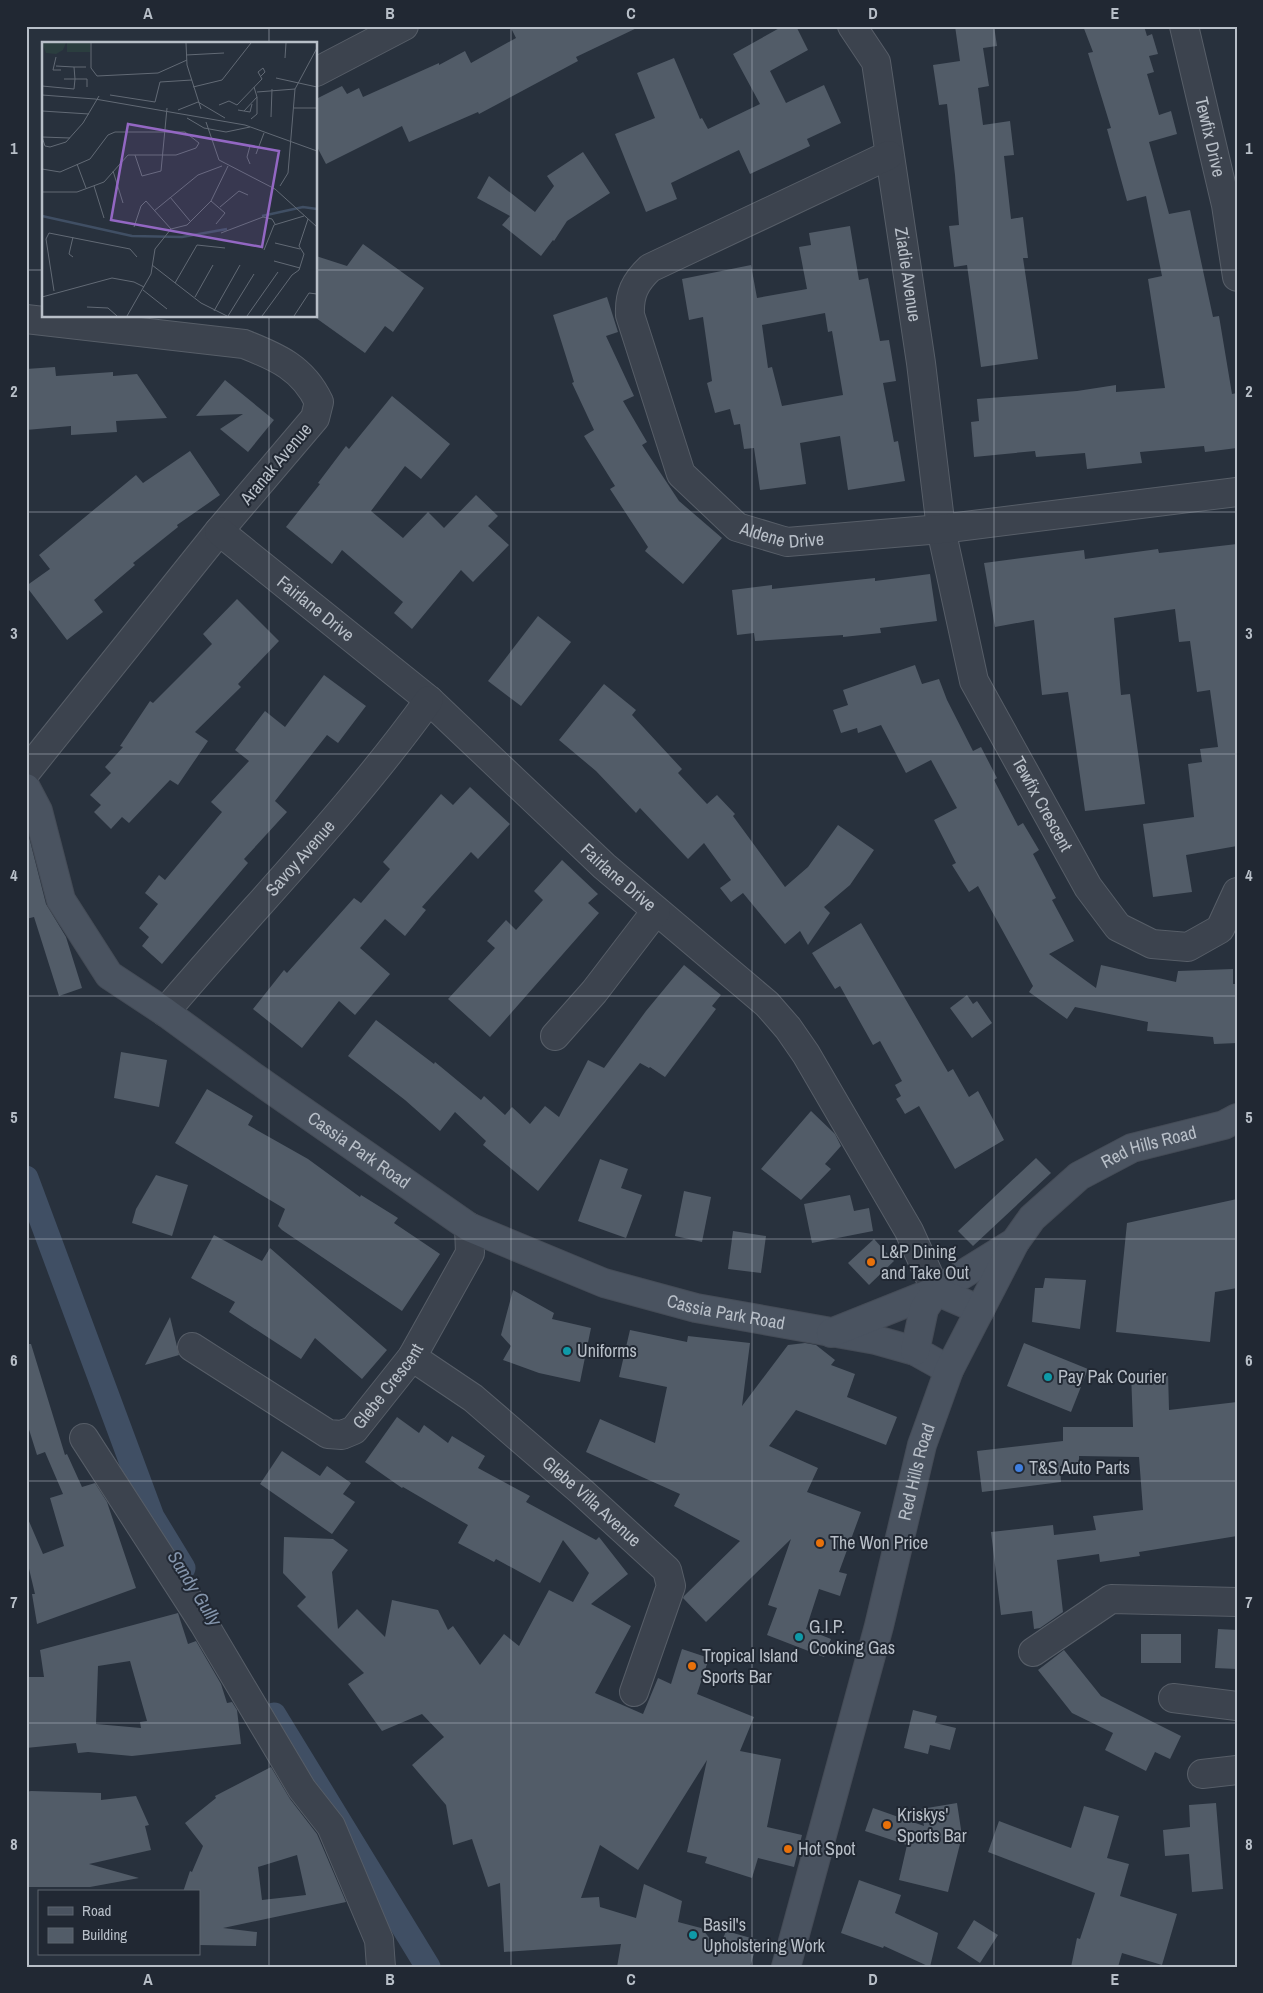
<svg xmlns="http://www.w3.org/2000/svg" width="1263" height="1993" font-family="'Archivo Narrow',sans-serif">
<rect width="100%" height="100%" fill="#28313d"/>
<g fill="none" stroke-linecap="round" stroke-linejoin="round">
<g stroke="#404f64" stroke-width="25">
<polyline points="26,1178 152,1517 183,1568"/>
<polyline points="274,1715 428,1967"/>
</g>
</g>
<g fill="#525c68" fill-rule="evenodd">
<polygon points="510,26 641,26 576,57 578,61 479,114 478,112 409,142 402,126 326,164 316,145 316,99 342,86 347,94 359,88 363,97 439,63 439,65 465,51 471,63 516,38"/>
<polygon points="783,26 796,26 808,50 770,71 786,103 824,85 841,123 807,139 810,146 750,174 739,150 671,183 677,199 646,212 615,134 655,118 637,73 674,58 700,119 702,118 708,129 760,104 733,54"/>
<polygon points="955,26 994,26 997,46 983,48 989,86 978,88 983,125 1010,121 1014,155 1004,156 1011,219 1023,217 1028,258 1023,258 1038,359 981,367 967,265 954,267 949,226 959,225 955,175 947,104 939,105 933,65 960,61"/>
<polygon points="1083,26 1144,26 1147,36 1152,34 1158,54 1149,56 1154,72 1147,74 1159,115 1171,111 1177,134 1149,142 1169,214 1190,210 1213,317 1219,316 1232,394 1237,393 1237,448 1205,452 1204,446 1140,452 1142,463 1087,469 1085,453 1036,457 1035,451 974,457 971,422 979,421 977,399 1077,391 1116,385 1116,392 1165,388 1148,279 1162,276 1146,196 1127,201 1107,129 1111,128 1088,53 1093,52"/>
<polygon points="583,152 610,193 567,221 554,241 553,240 541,256 502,225 510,216 477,198 489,176 535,212 554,186 547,176"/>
<path d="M850,226L859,280L868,278L880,341L889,340L896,381L883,383L894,442L898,441L905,481L848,490L840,436L800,443L806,484L760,490L754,448L744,449L740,424L734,425L730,409L715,413L707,383L712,381L703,317L689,320L682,279L751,265L757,298L807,289L799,247L811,245L809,233ZM825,313L828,332L832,331L843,395L782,406L772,367L768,368L762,325Z"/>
<polygon points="363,244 424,288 393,332 385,326 365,353 316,318 316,256 347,266"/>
<polygon points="607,297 618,332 606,336 634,396 623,401 647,442 642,445 679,501 722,538 683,584 645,551 648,547 610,489 615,486 584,436 594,430 572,383 574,382 553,315"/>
<polygon points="55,367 56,376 113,372 113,376 137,374 167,418 116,421 117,432 71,435 71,426 26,430 26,369"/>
<polygon points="225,380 274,420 248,452 220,429 243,414 196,416"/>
<polygon points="392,396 450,444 421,479 405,466 371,511 403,538 428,512 444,528 476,495 498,516 488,526 509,545 473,582 461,570 412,629 394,613 403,602 342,550 332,564 286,527 320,484 318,483 346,446 349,449"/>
<polygon points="190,451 220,495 177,525 178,527 133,563 135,565 94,600 103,612 67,640 26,586 50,569 39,555 136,475 143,483"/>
<polygon points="1237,544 1237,846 1186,855 1192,892 1153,897 1143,824 1194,817 1188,764 1202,762 1200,749 1218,747 1210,690 1197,692 1190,641 1179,642 1175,609 1114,618 1121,695 1130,694 1145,804 1085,811 1068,692 1042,695 1034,620 995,627 984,563 1084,550 1085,559 1158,549 1159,553"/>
<polygon points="930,574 937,621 880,628 881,633 843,637 843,635 755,641 754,633 737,635 732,590 772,585 772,589 875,578 875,581"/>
<polygon points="237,599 279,641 238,684 241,687 195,732 208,741 178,785 170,780 129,823 122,817 111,829 94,812 101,805 90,795 111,773 105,767 123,747 120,746 150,701 153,703 212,644 203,634"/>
<polygon points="538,616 571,642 521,706 488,681"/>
<polygon points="915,665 922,684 939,679 947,700 973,751 981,747 997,778 994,780 1018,826 1023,823 1039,850 1033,854 1056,898 1052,900 1074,941 1049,954 1096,988 1101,965 1176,982 1178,971 1233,969 1233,984 1237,984 1237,1043 1214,1044 1213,1037 1147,1031 1148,1022 1075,1007 1067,1019 1029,992 1033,986 978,886 969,892 952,865 956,863 934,820 957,808 931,760 906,773 881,725 858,733 857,728 841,733 833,710 848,705 843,690"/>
<polygon points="324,675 366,706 338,743 327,735 275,801 287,812 244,859 248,863 162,964 142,946 149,937 139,928 158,904 145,893 159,875 165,880 222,812 211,802 249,761 235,750 265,711 285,727"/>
<polygon points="604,684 636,710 632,715 682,769 678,773 707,804 717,795 735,814 733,816 785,887 808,867 838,825 874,850 850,885 824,907 830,913 808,945 800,931 785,944 743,893 731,902 720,888 731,880 704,843 688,859 640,808 636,813 596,771 559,740"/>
<polygon points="470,787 510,824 478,859 471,852 422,907 426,910 405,936 385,919 360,948 390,974 355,1015 339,1001 302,1048 253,1009 284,970 287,973 354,898 361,903 390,869 383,862 441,794 453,805"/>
<polygon points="28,833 46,904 66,937 82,988 59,996 34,917 26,919"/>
<polygon points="562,860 598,894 588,903 599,913 490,1037 448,999 495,948 487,941 506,920 516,930 543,900 534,891"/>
<polygon points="861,923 948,1072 953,1069 969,1097 978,1091 1004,1140 955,1169 919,1106 905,1114 896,1099 901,1096 895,1085 902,1081 880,1041 873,1045 840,986 835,989 812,953"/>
<polygon points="684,965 721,995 712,1006 716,1009 665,1077 650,1067 649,1068 640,1063 538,1191 483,1145 486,1141 455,1112 440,1131 405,1100 348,1056 376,1020 434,1064 435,1062 481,1100 484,1096 505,1115 512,1107 530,1124 545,1106 559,1117 588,1060 604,1068 646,1011"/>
<polygon points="967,995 973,1004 977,1001 992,1023 972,1038 950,1008"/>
<polygon points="121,1052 167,1060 159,1107 114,1098"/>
<polygon points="207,1089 253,1116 248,1125 308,1159 360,1197 361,1195 398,1218 394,1223 440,1254 402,1311 282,1230 278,1226 285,1209 175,1143"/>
<polygon points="811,1111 835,1134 841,1146 825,1164 831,1169 801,1200 761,1169"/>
<polygon points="1036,1158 1051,1173 973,1246 958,1231"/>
<polygon points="600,1159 628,1169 621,1188 642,1195 626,1238 578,1221"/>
<polygon points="156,1175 188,1185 172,1236 132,1223 136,1209"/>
<polygon points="684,1191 711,1197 702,1242 675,1236"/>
<polygon points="850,1195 854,1211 869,1208 873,1231 812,1243 804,1204"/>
<polygon points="1237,1199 1237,1288 1215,1292 1210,1342 1116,1332 1127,1223"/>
<polygon points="733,1231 766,1236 761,1273 728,1269"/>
<polygon points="214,1235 262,1261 270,1248 387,1350 362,1379 315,1338 301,1359 229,1312 235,1302 191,1278"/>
<polygon points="874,1239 894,1261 869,1285 848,1263"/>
<polygon points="1045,1278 1086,1280 1080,1329 1032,1322 1035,1288 1043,1288"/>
<polygon points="513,1290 554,1313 552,1319 591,1328 580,1382 539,1373 503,1360 511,1346 501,1335"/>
<polygon points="170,1317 179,1355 145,1365"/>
<polygon points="630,1330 687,1342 688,1336 750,1343 742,1406 788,1345 805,1343 816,1345 835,1360 831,1365 855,1374 847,1397 897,1417 886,1445 796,1410 769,1446 818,1468 807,1492 861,1512 839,1572 847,1574 840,1596 819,1589 806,1629 831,1639 824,1657 767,1635 777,1608 768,1605 791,1539 706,1622 683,1598 684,1596 740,1541 674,1506 680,1494 586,1452 600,1419 655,1443 667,1387 619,1377"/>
<polygon points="1024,1343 1088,1369 1071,1412 1007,1386"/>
<polygon points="26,1344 31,1344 65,1455 67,1454 82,1487 95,1483 107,1502 136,1588 37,1624 32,1594 35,1594 26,1556 26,1519 28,1519 43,1554 64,1546 50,1498 63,1494 45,1452 37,1455 26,1420"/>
<polygon points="1131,1372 1168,1372 1169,1410 1237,1402 1237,1536 1139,1552 1140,1556 1100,1562 1099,1554 1057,1560 1063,1612 1040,1628 1034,1629 1032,1611 1001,1615 991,1532 1053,1525 1054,1535 1096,1530 1093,1516 1143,1510 1139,1457 1079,1456 1079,1466 1060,1466 1061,1482 982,1492 977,1451 1063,1441 1063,1427 1133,1427"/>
<polygon points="397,1417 419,1433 424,1425 448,1443 452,1436 485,1456 478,1468 530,1496 526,1502 596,1540 599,1537 628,1574 591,1604 631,1626 595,1693 643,1714 658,1678 671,1684 682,1649 709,1658 697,1694 754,1717 740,1751 781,1759 767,1827 802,1835 794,1867 758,1858 752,1878 705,1863 707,1857 687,1852 707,1760 638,1870 600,1845 581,1898 599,1897 600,1907 636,1918 644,1884 682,1901 678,1922 701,1928 719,1949 726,1931 758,1940 750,1967 617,1967 621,1944 504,1952 500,1883 488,1887 472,1839 453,1845 446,1805 412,1765 444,1737 422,1714 382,1731 348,1684 364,1673 297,1606 306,1597 283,1573 284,1537 333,1539 348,1550 332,1572 338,1629 357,1609 385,1637 392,1600 438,1610 448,1630 453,1626 480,1665 504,1634 519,1646 549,1590 573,1602 589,1573 563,1540 540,1583 496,1559 494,1562 458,1543 468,1525 403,1487 402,1488 365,1462"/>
<polygon points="282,1451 320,1476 327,1466 351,1483 343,1494 355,1502 332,1534 260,1484"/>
<path d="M178,1613L188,1644L196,1641L221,1684L227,1703L232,1702L237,1710L241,1744L132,1756L88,1752L78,1753L76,1743L26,1748L29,1677H44L40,1650ZM130,1661L147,1721L140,1722L141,1728L96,1724L98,1666Z"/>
<polygon points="1218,1629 1237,1630 1237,1669 1215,1668"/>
<rect x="1141" y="1634" width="40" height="29"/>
<polygon points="1064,1650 1101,1696 1181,1736 1170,1759 1155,1752 1146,1771 1105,1750 1113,1733 1072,1713 1038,1670"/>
<polygon points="913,1710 937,1716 935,1723 956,1728 950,1750 930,1745 928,1754 904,1748"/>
<path d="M271,1767L290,1799L317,1834L346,1902L223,1928L257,1932L256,1946L199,1945V1892H183L190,1871L192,1872L203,1846L185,1823L216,1798L215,1796ZM297,1855L306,1895L262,1900L258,1867Z"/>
<polygon points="31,1791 101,1793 101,1800 136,1796 149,1825 145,1826 151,1850 89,1864 139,1878 90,1887 26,1887 26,1792"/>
<polygon points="957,1803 962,1836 948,1892 899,1880 907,1845 865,1831 873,1808 924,1826 921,1809"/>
<polygon points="1216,1803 1223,1889 1192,1892 1189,1854 1165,1856 1163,1830 1190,1827 1189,1805"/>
<polygon points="1084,1806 1119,1816 1107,1858 1129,1864 1120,1896 1177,1914 1162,1965 1122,1953 1118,1967 1071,1967 1077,1938 1080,1939 1095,1893 988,1852 999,1821 1071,1848"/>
<polygon points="859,1880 901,1895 895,1913 938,1933 930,1967 884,1946 883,1948 841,1933"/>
<polygon points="974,1920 998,1935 980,1963 957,1948"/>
</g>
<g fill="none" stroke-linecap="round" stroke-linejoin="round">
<defs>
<g id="minor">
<path id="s1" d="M852,26L876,62L921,363L941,529L974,681L1088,887L1118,927L1152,944L1188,947L1220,929L1237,892"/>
<path id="s2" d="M1184,26L1226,205L1237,277"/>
<polyline points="316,72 404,26"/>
<path id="s3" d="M889,155L650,268C635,282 629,294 630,315L681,474L737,527L787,542L941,529L1237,492"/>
<path d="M26,319L244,344C277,357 303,368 319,402L315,418L219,531L26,772"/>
<path id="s4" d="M219,531L429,700L604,866L767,1004L788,1028L806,1054L909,1231L936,1291"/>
<path id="s5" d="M165,1012C253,908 349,811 429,700"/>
<polyline points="555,1036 594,992 656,911"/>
<path id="s6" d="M192,1347L328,1434L342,1435L354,1430L412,1357L470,1253L469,1227"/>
<path id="s7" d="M412,1357L473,1398L582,1492L667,1570L671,1586L634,1692"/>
<polyline points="84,1438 204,1624 302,1789 331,1826 379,1940 381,1967"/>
<polyline points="1033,1652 1111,1599 1237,1602"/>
<polyline points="1173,1698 1237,1706"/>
<polyline points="1202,1774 1237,1770"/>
</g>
<g id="secondary">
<path id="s8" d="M26,788L38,811L61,900L109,975L165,1012L251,1075L469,1227L604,1283L696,1308L876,1340L915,1351L949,1370"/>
<polyline points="831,1333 936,1291 1015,1242"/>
<polyline points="915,1351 924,1309 936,1291 980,1310"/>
<path id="s9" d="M786,1967L879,1626L922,1445L949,1370L1015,1242L1032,1218L1079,1176L1132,1148L1224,1125L1237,1118"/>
</g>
</defs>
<use href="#minor" stroke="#575e68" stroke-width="30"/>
<use href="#secondary" stroke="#454c57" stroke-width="30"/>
<use href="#minor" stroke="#3c434e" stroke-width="28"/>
<use href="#secondary" stroke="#4a5360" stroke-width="28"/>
</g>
<path fill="none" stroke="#b8bfc8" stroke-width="1" stroke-opacity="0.55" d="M269,26V44M511,26V1967M752,26V1967M994,26V1967M26,270H44M316,270H1237M269,316V1967M26,512H1237M26,754H1237M26,996H1237M26,1239H1237M26,1481H1237M26,1723H1237"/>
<g fill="#e8710a" stroke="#212833" stroke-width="2">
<circle cx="871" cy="1262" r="5"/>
<circle cx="820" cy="1543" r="5"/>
<circle cx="692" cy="1666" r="5"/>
<circle cx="887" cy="1825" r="5"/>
<circle cx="788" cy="1849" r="5"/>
</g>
<g fill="#0f9aa8" stroke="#212833" stroke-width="2">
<circle cx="567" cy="1351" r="5"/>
<circle cx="1048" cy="1377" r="5"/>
<circle cx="799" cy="1637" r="5"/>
<circle cx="693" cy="1935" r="5"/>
</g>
<circle fill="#3f7fe0" stroke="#212833" stroke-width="2" cx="1019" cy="1468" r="5"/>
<g text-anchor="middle" stroke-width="4" stroke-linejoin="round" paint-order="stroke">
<g font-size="18" fill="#b8bfc8" stroke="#212833">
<text dy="6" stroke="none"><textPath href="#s2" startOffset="114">Tewfix Drive</textPath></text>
<text dy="6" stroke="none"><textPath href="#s1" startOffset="258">Ziadie Avenue</textPath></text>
<text transform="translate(276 464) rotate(-50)" y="6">Aranak Avenue</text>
<text dy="6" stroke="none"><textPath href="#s3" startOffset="608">Aldene Drive</textPath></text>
<text dy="6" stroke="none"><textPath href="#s4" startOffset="124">Fairlane Drive</textPath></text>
<text dy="6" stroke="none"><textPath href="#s1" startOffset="811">Tewfix Crescent</textPath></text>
<text dy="6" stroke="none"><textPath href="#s5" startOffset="205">Savoy Avenue</textPath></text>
<text dy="6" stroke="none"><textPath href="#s4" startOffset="529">Fairlane Drive</textPath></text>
<text dy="6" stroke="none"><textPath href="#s9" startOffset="932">Red Hills Road</textPath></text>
<text dy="6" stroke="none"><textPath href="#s8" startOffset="512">Cassia Park Road</textPath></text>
<text dy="6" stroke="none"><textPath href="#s8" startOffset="918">Cassia Park Road</textPath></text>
<text dy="6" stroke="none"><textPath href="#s6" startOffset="244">Glebe Crescent</textPath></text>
<text dy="6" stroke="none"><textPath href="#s9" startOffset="512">Red Hills Road</textPath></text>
<text dy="6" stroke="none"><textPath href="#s7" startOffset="231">Glebe Villa Avenue</textPath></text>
</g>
<g font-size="18" fill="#b8bfc8" stroke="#212833" text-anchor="start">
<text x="881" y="1258">L&amp;P Dining<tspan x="881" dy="21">and Take Out</tspan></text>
<text x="577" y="1357">Uniforms</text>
<text x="1058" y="1383">Pay Pak Courier</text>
<text x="1029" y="1474">T&amp;S Auto Parts</text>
<text x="830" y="1549">The Won Price</text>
<text x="809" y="1633">G.I.P.<tspan x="809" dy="21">Cooking Gas</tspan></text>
<text x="702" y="1662">Tropical Island<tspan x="702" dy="21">Sports Bar</tspan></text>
<text x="897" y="1821">Kriskys'<tspan x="897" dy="21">Sports Bar</tspan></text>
<text x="798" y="1855">Hot Spot</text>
<text x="703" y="1931">Basil's<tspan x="703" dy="21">Upholstering Work</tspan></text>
</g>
<g font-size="19" font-style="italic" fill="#8495ac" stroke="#212833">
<text transform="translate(195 1588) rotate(58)" y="7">Sandy Gully</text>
</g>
</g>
<g transform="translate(42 42)">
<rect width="275" height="275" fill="#28313d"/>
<path d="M0,1H24L21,8L14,12L4,11ZM25,1H48V10H25Z" fill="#2b3e3f"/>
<path fill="none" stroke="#404f64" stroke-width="2.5" d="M0,174L90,194L140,195L185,187M220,174L261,165L275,167"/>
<path fill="none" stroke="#626a75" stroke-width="1" d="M49,1V26L55,34L116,31L145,18M144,1L145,23L159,67M144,13L182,11M14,15L11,28H19M243,16L244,1M14,24L32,25M44,25H32L33,37H45V45M234,36L275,45M0,44L32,47L33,37H22M151,45L180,38L209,1M215,50L253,47M0,53L53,57L203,83L275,109M68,53L113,60L118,40L150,38M177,63L187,59L195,63L220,37L216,30L221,26L223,30L219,34M252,66H275M136,68L156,60L183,76M196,68L208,70L210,62M0,69L47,72M202,69L215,55L212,45M229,75L230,47M145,76L162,86L184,90L208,85M209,77L215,72V55M164,80L177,118L233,147L275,185M0,95L3,104L8,105L24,100L41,81L57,54M0,95L28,96M208,104L205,115L208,122M214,112L222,91M93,113L100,134L119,129L125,66M35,122L44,146M0,127L18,130L48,117L66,93L73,90H143L157,101L154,106L134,113H86L62,140L35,150H0M71,129L81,161M52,144L62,176M238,144L246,131L253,47L275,6M128,155L148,179M169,159L183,171L174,182M178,165L197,149L206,153M112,169L156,133L180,124M92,185L99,164L104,159L129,187M179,191L221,175L230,177L233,182M233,201L258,207M222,208L232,183L262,174M31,215L27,212L31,195M232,219L258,226M110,223L159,261L185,274M133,241L155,203L183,206M101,248L125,267M12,249L4,197L7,191L88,207L95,215M0,255L70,236L92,240L102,245M153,255L171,223M45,265L66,266L75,274M172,269L198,223M85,274L109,232L113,207L129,187L145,183L169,159L186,124M186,274L212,232M205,274L236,230M220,274L250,233L257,228L262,212L257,204L266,177M252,274L267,251L275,252"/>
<path fill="#9367c3" fill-opacity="0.15" stroke="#9367c3" stroke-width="2.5" d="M86,82L237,109L220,205L69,178Z"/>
<rect width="275" height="275" fill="none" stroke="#b8bfc8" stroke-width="2.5"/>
</g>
<rect width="1263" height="1993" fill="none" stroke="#212833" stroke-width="55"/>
<rect x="38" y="1890" width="162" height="65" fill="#212833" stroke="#5d646f"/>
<rect x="48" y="1907" width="25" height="8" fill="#4a5360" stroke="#5d646f"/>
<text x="82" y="1916" font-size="15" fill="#b8bfc8">Road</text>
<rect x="48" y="1928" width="25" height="15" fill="#525c68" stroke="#5d646f"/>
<text x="82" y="1940" font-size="15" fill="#b8bfc8">Building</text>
<rect x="28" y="28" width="1208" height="1938" fill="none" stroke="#b8bfc8" stroke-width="2"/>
<g font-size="16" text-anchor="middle" font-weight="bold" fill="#b8bfc8">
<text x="148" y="19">A</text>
<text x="390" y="19">B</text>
<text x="631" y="19">C</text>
<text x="873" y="19">D</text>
<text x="1115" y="19">E</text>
<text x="14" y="154">1</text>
<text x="1249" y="154">1</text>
<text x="14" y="397">2</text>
<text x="1249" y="397">2</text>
<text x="14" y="639">3</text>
<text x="1249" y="639">3</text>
<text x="14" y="881">4</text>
<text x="1249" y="881">4</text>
<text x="14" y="1123">5</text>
<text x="1249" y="1123">5</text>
<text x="14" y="1366">6</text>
<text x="1249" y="1366">6</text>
<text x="14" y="1608">7</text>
<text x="1249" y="1608">7</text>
<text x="14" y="1850">8</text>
<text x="1249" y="1850">8</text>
<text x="148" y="1985">A</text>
<text x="390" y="1985">B</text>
<text x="631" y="1985">C</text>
<text x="873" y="1985">D</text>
<text x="1115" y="1985">E</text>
</g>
</svg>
